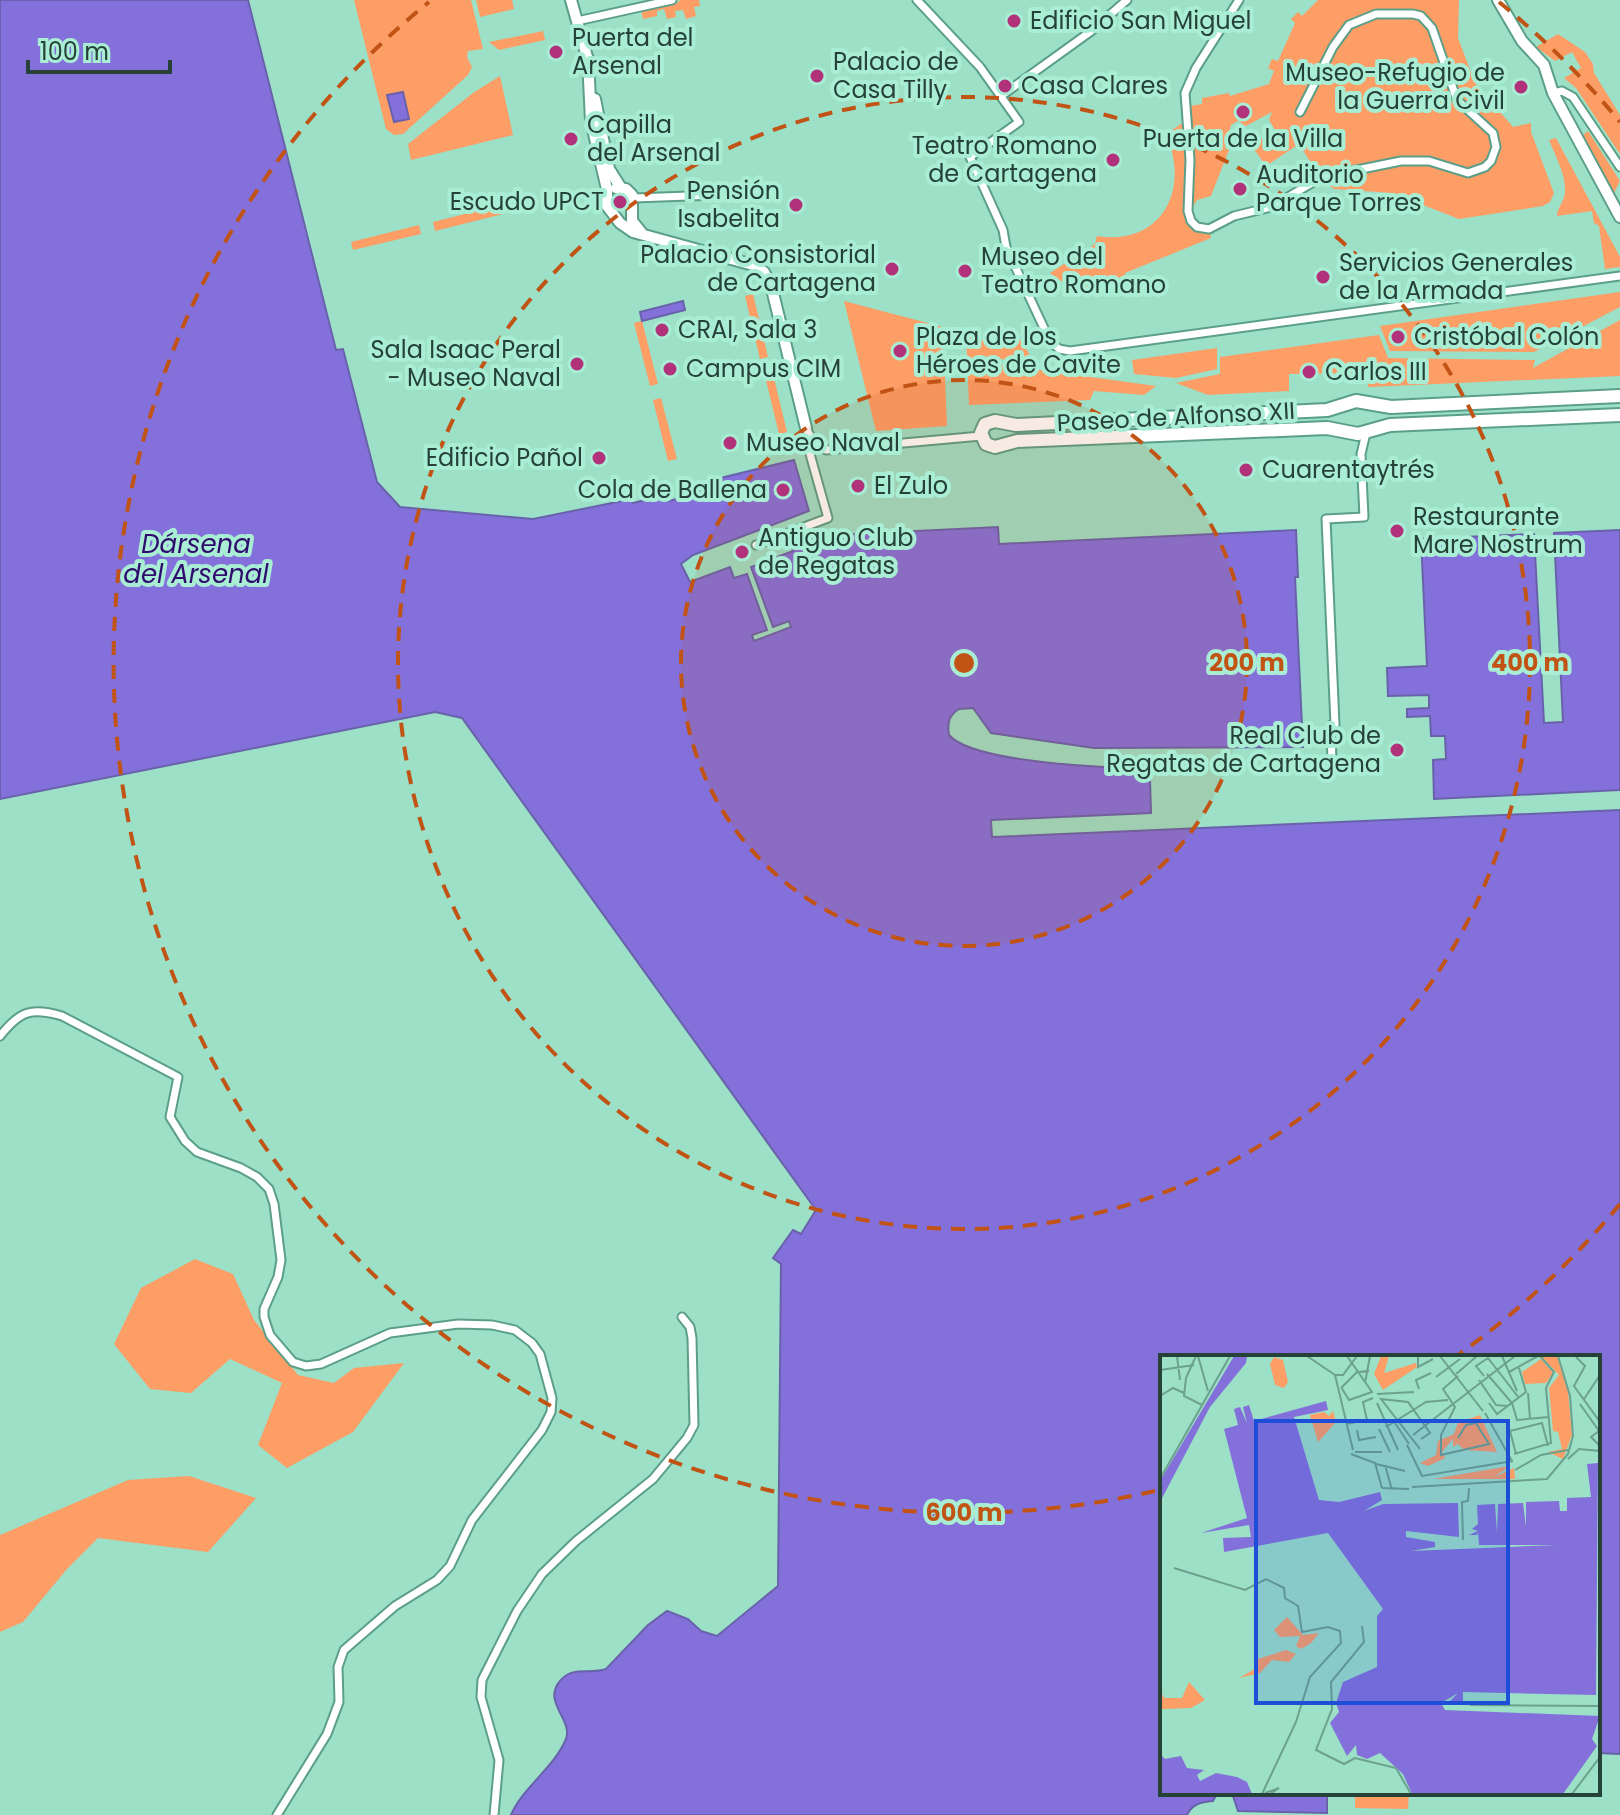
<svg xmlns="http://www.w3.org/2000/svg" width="1620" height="1815" font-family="Poppins,sans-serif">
<rect width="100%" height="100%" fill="#9be0c7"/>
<g fill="#fd9e67">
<polygon points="354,0 471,0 483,49 468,51 467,57 472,67 468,75 403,134 394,135 386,129"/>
<polygon points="476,0 512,0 514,9 480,17"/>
<polygon points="680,0 699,0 700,6 694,7 696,16 686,19 683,10 675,11 676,17 667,19 664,9 657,11 657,16 643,19 641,9 677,3"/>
<path d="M1318,0H1459L1458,38L1475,83L1513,127L1531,123V132L1554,193L1550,202L1543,206L1459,219L1392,193L1334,189L1329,185L1339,182L1335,166L1316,171L1299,144L1266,166L1251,145L1275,130L1269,120L1272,112L1244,127L1239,120L1231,125L1225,148L1229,150L1211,196L1197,200L1192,208L1196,222L1209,226L1211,238L1125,273L1127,281C1101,291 1071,293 1050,273L1095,244L1097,236C1154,245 1186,201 1171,148L1178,144L1172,130L1181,124H1191L1190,106L1202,104V98L1229,93L1230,96L1269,84L1274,71L1268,68L1272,59L1278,61L1295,23L1291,19L1298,12L1302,16Z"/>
<polygon points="543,31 545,40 499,50 489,42"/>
<polygon points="1558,34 1585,52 1593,64 1594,73 1620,115 1620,154 1576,88 1564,78 1581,68 1572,52 1555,61 1536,47"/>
<polygon points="500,76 513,135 411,160 408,144 473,93"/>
<polygon points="1588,131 1620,181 1614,193 1583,135"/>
<path d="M1556,138L1620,257V267L1605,269L1599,226L1594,223L1592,211L1557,216C1557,207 1565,202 1565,191C1566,175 1555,155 1549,140Z"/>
<polygon points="501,205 503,214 435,231 433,222"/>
<polygon points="419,225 421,234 353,250 351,242"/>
<polygon points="1620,292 1620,307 1534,352 1390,351 1380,326"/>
<polygon points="753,294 768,357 760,359 745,296"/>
<polygon points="844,301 943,327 947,426 876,431"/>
<polygon points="1620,320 1620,376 1368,387 1369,373 1289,374 1289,391 1208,395 1176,383 1220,374 1220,357 1379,335 1388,358 1535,360 1533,368"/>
<polygon points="642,321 658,384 650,386 634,323"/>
<polygon points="966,334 975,335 976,340 1022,340 1032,360 993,359 982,355 981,362 1156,386 1144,395 1094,391 1090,400 969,405"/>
<polygon points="1217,348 1217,369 1176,378 1134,374 1132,360"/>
<polygon points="772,370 787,432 779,434 764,372"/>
<polygon points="661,398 677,459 668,461 653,400"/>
<polygon points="195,1259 233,1274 254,1320 298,1375 334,1383 354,1368 404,1363 353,1432 287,1468 258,1445 282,1383 230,1359 191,1393 150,1389 114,1344 141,1288"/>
<polygon points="189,1476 256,1498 208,1552 98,1538 67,1569 23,1622 0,1632 0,1535 128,1480"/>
<polygon points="1355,1793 1409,1793 1408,1809 1355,1808"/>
</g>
<g fill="#8470db" stroke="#6862aa" stroke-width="2">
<path d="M0,0H248L336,350L343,349L377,482L400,507L533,519L632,499L633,503L666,495L668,501L686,497L684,487L794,460L809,511L693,555L681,564L690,582L730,567L734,578L747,574L767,630L752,635L754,641L791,627L789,621L773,627L751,567L793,551L791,544L812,536L998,527L999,544L1296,530L1298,577H1295L1303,747L1094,748L991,733L973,708L959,709C949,715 947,723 949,735C973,763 1108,768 1147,768V778L1150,779L1151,813L991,820L992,837L1620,810V1754L1598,1753V1357H1162V1793H1217L1213,1801C1201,1802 1192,1804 1187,1815H511C523,1787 554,1768 566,1739C573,1719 542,1702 560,1681C573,1665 589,1675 606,1669L648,1625L667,1611L688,1619L701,1631L717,1636L778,1586L781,1264L773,1258L793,1230L801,1234L816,1210L462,718L435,712L0,799Z"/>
<polygon points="403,92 409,119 394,122 387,95"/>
<polygon points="683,301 685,310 642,321 640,312"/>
<polygon points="1620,530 1620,790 1434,799 1433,760 1446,759 1445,736 1431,736 1430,716 1407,717 1407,709 1429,708 1429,695 1388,696 1387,668 1427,666 1421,539 1534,534 1544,723 1563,722 1554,533"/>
<polygon points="1232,1793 1327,1793 1327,1813 1238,1811"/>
</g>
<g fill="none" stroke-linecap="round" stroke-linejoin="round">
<defs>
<g id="street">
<polyline points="917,0 980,67 1019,122 970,157 1003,230 1006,247 1050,341 1059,349 1070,351 1620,276"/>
<polyline points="1239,0 1196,68 1185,93 1190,160 1188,211 1191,221 1197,227 1209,229 1234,216 1271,207 1322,177 1401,161 1429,161 1468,173 1485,167 1491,161 1496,147 1493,133 1457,100 1432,28 1421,16 1413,14 1376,14 1349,25 1333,47 1300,112"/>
<polyline points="577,21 672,0"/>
<polyline points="1553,93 1562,91 1573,97 1620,167"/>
<polyline points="1001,96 1090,32 1127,0"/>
<polyline points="634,198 773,193"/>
<polyline points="806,428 814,443 826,450 981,436"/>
<polyline points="756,545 828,518 810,454 817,446"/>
<polyline points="1332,764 1331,725 1335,725 1326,519 1364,517 1361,454 1366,433"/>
<path d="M0,1036C20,1011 31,1007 62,1016L178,1077L170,1117L185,1141L197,1152L241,1168L257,1177L269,1189L274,1204L281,1260L278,1277L264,1309V1317L270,1335L293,1362L306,1366L321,1364L390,1333L458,1324L492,1325L515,1330L532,1343L540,1354L552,1398L551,1412L542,1430L472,1520L450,1566L437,1580L395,1606L344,1650L338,1667L339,1702L327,1734L277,1815"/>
<polyline points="494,1815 499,1760 481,1697 482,1680 517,1611 542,1574 576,1541 653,1479 687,1438 694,1425 692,1338 690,1327 682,1317"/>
</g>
<g id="secondary">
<polyline points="571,0 589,64"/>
<polyline points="1498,0 1522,41 1544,65 1553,93 1620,217"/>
<polyline points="588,59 591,121 607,189 607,206 620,223 633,232 753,265 764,272 771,285 806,428"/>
<polyline points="595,99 609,169 621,188"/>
<polyline points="616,188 626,189 632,195 632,221 641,232"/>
</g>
<polyline id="primary" points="1620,396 1391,407 1356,401 1327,410 1016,425 995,421 985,424 981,433 986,444 995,447 1017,441 1327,428 1358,434 1390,425 1620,415"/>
</defs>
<use href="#street" stroke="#5c9f88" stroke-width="11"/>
<use href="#secondary" stroke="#5c9f88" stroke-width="14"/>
<use href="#primary" stroke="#5c9f88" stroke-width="16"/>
<use href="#street" stroke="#fff" stroke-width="7"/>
<use href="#secondary" stroke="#fff" stroke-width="10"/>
<use href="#primary" stroke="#fff" stroke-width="12"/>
</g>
<circle cx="964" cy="663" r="283" fill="#c15415" fill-opacity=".12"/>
<g fill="none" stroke="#c15415" stroke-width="4" stroke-dasharray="14 10">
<circle cx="964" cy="663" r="283"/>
<circle cx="964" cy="663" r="566"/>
<path d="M1620 1204A850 850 0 0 1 1458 1355M1155 1491A850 850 0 0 1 429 2M1499 2A850 850 0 0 1 1620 122"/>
</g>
<g fill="#b2317b" stroke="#a8edd4" stroke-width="3">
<circle cx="1014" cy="21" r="8"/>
<circle cx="556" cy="52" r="8"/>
<circle cx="817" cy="76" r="8"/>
<circle cx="1005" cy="86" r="8"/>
<circle cx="1521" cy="87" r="8"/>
<circle cx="1243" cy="112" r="8"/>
<circle cx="571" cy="139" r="8"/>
<circle cx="1113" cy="160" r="8"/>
<circle cx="1240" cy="189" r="8"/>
<circle cx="620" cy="202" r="8"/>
<circle cx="796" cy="205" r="8"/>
<circle cx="892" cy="269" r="8"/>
<circle cx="965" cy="271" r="8"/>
<circle cx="1323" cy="277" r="8"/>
<circle cx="662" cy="330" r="8"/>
<circle cx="1398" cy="337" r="8"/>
<circle cx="900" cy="351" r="8"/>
<circle cx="577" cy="364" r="8"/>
<circle cx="670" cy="369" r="8"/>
<circle cx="1309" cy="372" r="8"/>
<circle cx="730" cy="443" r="8"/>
<circle cx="599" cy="458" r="8"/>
<circle cx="1246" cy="470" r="8"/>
<circle cx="858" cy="486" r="8"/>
<circle cx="783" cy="490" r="8"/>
<circle cx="1397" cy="531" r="8"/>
<circle cx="742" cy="552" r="8"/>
<circle cx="1397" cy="750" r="8"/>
</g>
<g text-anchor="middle" stroke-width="8" stroke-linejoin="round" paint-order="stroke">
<g font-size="24" fill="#264238" stroke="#a8edd4" text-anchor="start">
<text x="1030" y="29">Edificio San Miguel</text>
<text x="572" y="46">Puerta del<tspan x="572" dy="28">Arsenal</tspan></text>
<text x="833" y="70">Palacio de<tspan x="833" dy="28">Casa Tilly</tspan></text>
<text x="1505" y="81" text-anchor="end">Museo-Refugio de<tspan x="1505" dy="28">la Guerra Civil</tspan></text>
<text x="1021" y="94">Casa Clares</text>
<text x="587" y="133">Capilla<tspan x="587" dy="28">del Arsenal</tspan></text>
<text x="1243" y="147" text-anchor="middle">Puerta de la Villa</text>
<text x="1097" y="154" text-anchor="end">Teatro Romano<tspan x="1097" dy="28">de Cartagena</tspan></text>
<text x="1256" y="183">Auditorio<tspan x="1256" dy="28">Parque Torres</tspan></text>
<text x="780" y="199" text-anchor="end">Pensión<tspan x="780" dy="28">Isabelita</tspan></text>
<text x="604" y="210" text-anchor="end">Escudo UPCT</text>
<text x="876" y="263" text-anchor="end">Palacio Consistorial<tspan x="876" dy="28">de Cartagena</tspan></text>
<text x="981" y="265">Museo del<tspan x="981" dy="28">Teatro Romano</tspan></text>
<text x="1339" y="271">Servicios Generales<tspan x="1339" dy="28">de la Armada</tspan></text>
<text x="678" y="338">CRAI, Sala 3</text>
<text x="916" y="345">Plaza de los<tspan x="916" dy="28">Héroes de Cavite</tspan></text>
<text x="1414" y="345">Cristóbal Colón</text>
<text x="561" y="358" text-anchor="end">Sala Isaac Peral<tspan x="561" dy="28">- Museo Naval</tspan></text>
<text x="686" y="377">Campus CIM</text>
<text x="1325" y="380">Carlos III</text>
<text x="746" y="451">Museo Naval</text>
<text x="583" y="466" text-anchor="end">Edificio Pañol</text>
<text x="1262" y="478">Cuarentaytrés</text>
<text x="874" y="494">El Zulo</text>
<text x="767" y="498" text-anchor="end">Cola de Ballena</text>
<text x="1413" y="525">Restaurante<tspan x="1413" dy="28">Mare Nostrum</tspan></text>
<text x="758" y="546">Antiguo Club<tspan x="758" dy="28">de Regatas</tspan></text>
<text x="1381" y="744" text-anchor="end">Real Club de<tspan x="1381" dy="28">Regatas de Cartagena</tspan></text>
</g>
<g font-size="24" fill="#264238" stroke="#a8edd4">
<text transform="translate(1176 417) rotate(-3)" y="8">Paseo de Alfonso XII</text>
</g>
<g font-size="26" font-style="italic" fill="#2f0b6d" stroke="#a8edd4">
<text x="196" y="553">Dársena<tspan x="196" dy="30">del Arsenal</tspan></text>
</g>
</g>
<g transform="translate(1160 1355)">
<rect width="440" height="440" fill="#9be0c7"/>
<path d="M221,1H256L257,2L229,1L224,18L256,8L257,12L223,35L214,19ZM381,1H397L408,37L412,80L403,104L388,97L402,94L398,77L393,76L389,33L399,20ZM114,2L123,5L128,27L124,33L115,30L110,9ZM381,4L393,18L386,28L365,29L362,17ZM173,56L176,67L158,87L150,60L164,57L169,61ZM320,60L337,97L304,95L298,89L293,92V84L282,97L285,103L268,111L260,108L276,100L278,86L294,79L298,68ZM350,111L334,122L354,113L355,124H273ZM127,262L143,280L159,278L151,288L141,294L136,291L140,281L120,282L114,275ZM126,295L136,299L129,307L112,305L100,318L79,323L95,314V305ZM29,327L45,345L31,353L2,354L0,367V335L4,343H22Z" fill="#fd9e67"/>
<path d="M74,1H87L86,8L50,52L0,147V126ZM166,46L168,55L134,62L159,145L179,147L220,137L222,145L204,156L223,149L298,148L299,182L246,176V182L275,187V192L251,196L397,190H319L318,177L317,180H309L318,176L312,174L318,169L317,150L335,149L337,178L338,149L363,148L366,172V147L399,146L400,156H407V143L431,142L427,109L438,108L436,340L303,337V348L289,347L298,338L281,348L285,355L440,361L432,384L437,391L403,439H252L243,419L220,398L207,404L197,400L196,390L187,401L170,368L179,357L176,348L183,327L217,312V261L223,254L168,178L64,197L63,183L91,182L89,170L41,178L87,163L64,74L78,70L74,54L80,52L87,68L83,52L89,50L94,66ZM0,399L5,404L21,401L27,413L44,415L37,420L40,426L56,418L77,422L87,427L92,439H0Z" fill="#8470db"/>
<path fill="none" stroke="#6ca18e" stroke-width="2" d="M17,1L20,25M38,1L48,36M147,1L175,20L193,95M258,1V12L273,4M280,1L323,56M342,1L357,36M416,2L425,11L414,31L440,67M0,15L34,10M349,17L378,1M296,19L317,1M327,19L352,48L357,65L389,62M175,20H183L197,1M298,21L283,34L295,52L281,80V100L329,89L316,68L306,70L298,83M324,21L316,11L328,3L359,43M276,22L300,4M26,23L24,41L42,50M26,23L36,1M319,25L336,50L348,51M205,28L210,1M181,32L189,45L212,37L187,1M182,32L197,17L209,16M259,34L256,25L271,18M368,38L370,64M217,39L254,37M0,41L13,33L24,38M424,44L440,20M217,48L238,95M329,48L337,59L366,37L359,13M420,49L439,76L431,82L440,91M325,58L352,106M235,68L249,89M186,69L207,65L203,47L213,43M226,72L266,47L288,45M219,74L230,97M197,75L199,85L216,82M253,80L355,1M247,90L262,121L353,106M260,94L221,44L248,47L270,78L261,84M195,97H222M191,99L215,108L222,133M354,99L391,88L386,33L394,17L380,1M356,99L350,76L382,68L388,91M408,104L419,94L440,96M216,109L245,116M225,110L232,135M355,115L381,100L408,95M0,124L70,1M252,132L387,124L408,99L413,81L410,41L398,1M222,133L249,134M303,185L302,147L308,146L309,133M14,213L85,235L106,224L124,233L125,243L138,251L142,277L168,272L180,276L181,288L150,322L136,367L102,439M202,271L204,287L171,327L172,354L156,395L184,409L195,403L236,413L251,439M310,350L440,351M105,438L119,433L110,439M412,439L440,402"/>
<path fill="#1d4ed8" fill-opacity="0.15" stroke="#1d4ed8" stroke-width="4" d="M96,66H348V348H96Z"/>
<rect width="440" height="440" fill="none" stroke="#264238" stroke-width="4"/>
</g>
<circle cx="964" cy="663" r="12" fill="#c15415" stroke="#a8edd4" stroke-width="4"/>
<g font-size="24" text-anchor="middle" font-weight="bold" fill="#c15415" stroke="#a8edd4" stroke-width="8" stroke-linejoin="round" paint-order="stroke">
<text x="1247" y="671">200 m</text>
<text x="1530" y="671">400 m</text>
<text x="964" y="1521">600 m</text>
</g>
<path d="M28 60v12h142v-12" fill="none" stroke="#264238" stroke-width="4"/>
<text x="40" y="60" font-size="24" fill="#264238" stroke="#a8edd4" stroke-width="6" paint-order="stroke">100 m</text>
</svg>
